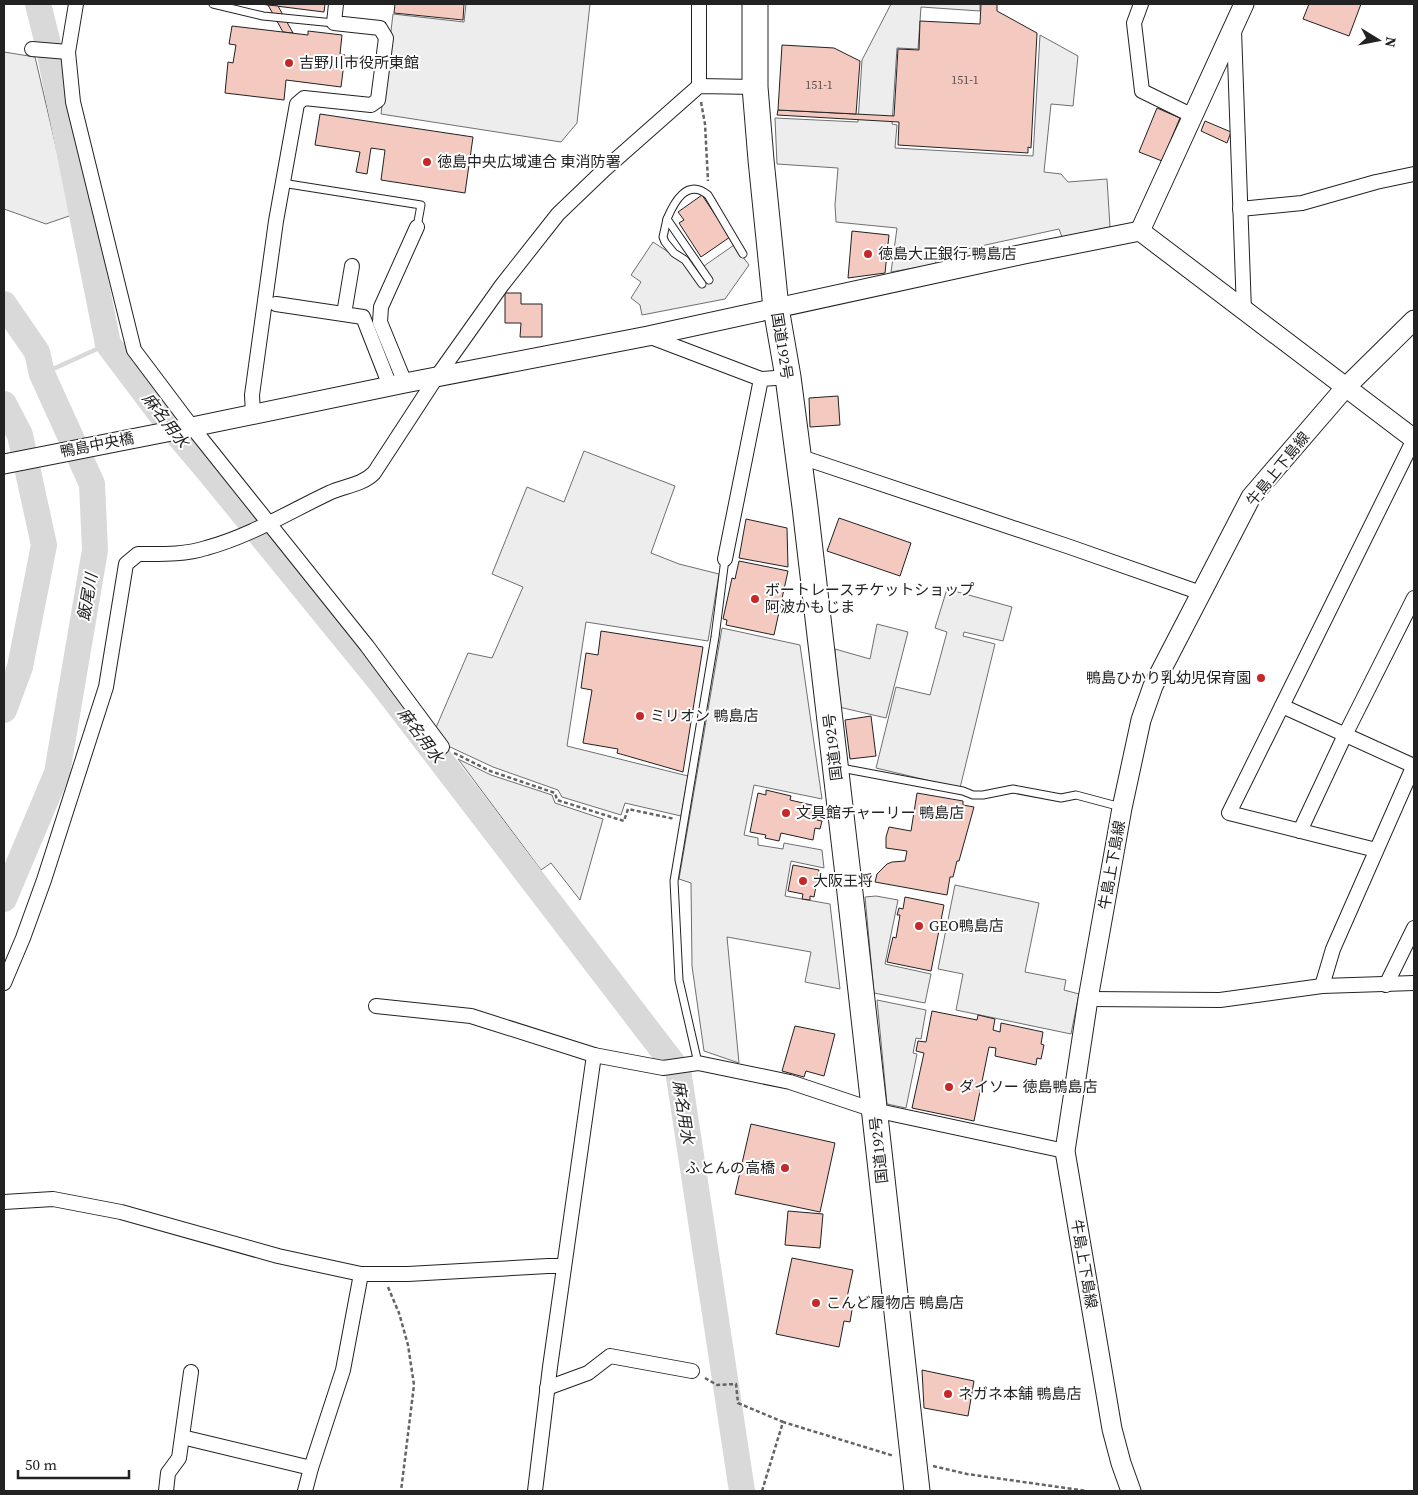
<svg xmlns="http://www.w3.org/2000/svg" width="1418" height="1495" font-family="'Source Serif 4','Noto Sans JP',serif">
<rect width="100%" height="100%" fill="#fff"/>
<g fill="#ededed" stroke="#6f6f6f">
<polygon points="466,4 590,4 577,123 561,142 381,114 393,14 464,22"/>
<polygon points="891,4 980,4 980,11 921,7 918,49 897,48 892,124 897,125 895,148 1033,156 1040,35 1078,56 1073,106 1051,104 1044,172 1061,174 1068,182 1107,179 1110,227 1062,237 1059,229 935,256 936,264 891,272 897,228 836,222 835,205 838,168 777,164 775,118 858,122 862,60"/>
<polygon points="4,52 35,57 72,215 46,224 4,209"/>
<polygon points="653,242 682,261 691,275 734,245 749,265 725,299 642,315 640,305 631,298 641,282 631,275"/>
<polygon points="584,451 675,486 651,553 679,564 719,574 708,641 586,622 567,746 688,776 681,816 625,803 621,815 562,797 558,790 493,767 448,746 435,730 468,653 492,658 523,587 492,574 527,487 564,502"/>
<polygon points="947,589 1012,607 1003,641 964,632 963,636 995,644 960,788 876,768 896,687 930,695 947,632 935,628"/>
<polygon points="877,624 908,632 886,718 839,707 835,649 870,659"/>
<polygon points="722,628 800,645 822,799 754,785 744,835 758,838 758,845 783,849 784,843 822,850 824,868 791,861 785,896 830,904 840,989 805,982 811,952 727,937 739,1063 704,1051 692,966 691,883 679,879"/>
<polygon points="458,759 491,775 552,795 555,803 603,819 580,900 551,863 541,870"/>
<polygon points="955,885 1039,903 1025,972 1066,980 1064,990 1079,994 1071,1034 956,1010 963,974 938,969"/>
<polygon points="876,896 898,900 885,964 931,974 925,1003 874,993 865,897"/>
<polygon points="877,1000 926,1010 921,1039 916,1038 913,1053 917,1054 906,1108 887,1104"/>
</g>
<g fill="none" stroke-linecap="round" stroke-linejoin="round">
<polyline stroke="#d9d9d9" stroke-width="4.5" points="42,374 108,344"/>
<g stroke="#d9d9d9" stroke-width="26">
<polyline points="38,4 47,40 108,344 163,417 207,469 383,685 678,1070 742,1491"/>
<polyline points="4,304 37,352 42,374 92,484 95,550 57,773 4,899"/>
<polyline points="4,404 20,435 44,545 20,667 4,710"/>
</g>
</g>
<g fill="#f3c9c0" stroke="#222">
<polygon points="260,4 325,4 324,12"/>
<polygon points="395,4 464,4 463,20 394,13"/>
<polygon points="981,4 997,4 997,11 1037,33 1031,148 1028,147 1028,153 898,145 899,122 777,115 778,110 894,116 898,49 919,50 920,21 980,24"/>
<polygon points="1309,4 1361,4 1349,36 1303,19"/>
<polygon points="268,5 278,6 293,33 283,32"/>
<polygon points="232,26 308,35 308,31 342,35 340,54 345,55 341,87 286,80 284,100 225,93 228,62 233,63 236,45 229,44"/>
<polygon points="782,45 834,48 860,61 856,114 778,110"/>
<polygon points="1157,108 1180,118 1162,161 1139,152"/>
<polygon points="320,114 473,137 465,193 381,180 385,150 371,148 367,174 356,172 360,152 315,145"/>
<polygon points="1205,121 1231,132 1227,143 1201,131"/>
<polygon points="702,195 730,237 701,257 679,223 684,220 678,212"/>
<polygon points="852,231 889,235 885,273 848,278"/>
<polygon points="505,293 521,293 521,304 542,304 542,337 520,337 521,323 505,323"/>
<polygon points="838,396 840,425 810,427 809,398"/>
<polygon points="839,518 911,543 900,576 827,551"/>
<polygon points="746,519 787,528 788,567 739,558"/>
<polygon points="739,561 788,571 774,635 726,625 727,620 723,619 732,578 735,579"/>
<polygon points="601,631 703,647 683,772 617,753 618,749 583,743 592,690 581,688 586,653 598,655"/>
<polygon points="871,716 876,756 850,759 845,720"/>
<polygon points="766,790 791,796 790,800 820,807 817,820 822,821 820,829 815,828 813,840 781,833 779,841 765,838 766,835 750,832 758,793 766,795"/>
<polygon points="917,793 963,801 963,805 974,807 959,861 957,861 953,877 950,877 947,895 875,882 877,874 887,864 892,862 905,861 907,851 886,848 886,837 889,827 911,831"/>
<polygon points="793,865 819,870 814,897 810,896 810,900 802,899 803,894 788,891"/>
<polygon points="905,897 944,905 931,971 887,962 893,937 896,938 900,915 897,915 899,908 903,909"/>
<polygon points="932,1011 977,1020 978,1015 995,1019 993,1030 1000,1032 1001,1023 1043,1032 1041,1044 1044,1045 1041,1059 1037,1058 1036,1065 995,1056 996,1048 989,1047 974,1121 912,1108 924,1053 916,1051 918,1041 926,1042"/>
<polygon points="795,1026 835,1034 824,1076 806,1071 804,1077 782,1071"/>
<polygon points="751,1124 835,1143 820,1212 735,1194"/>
<polygon points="788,1211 823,1214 820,1248 785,1245"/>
<polygon points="792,1258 853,1270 846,1302 853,1304 850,1322 844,1321 839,1347 776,1334"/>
<polygon points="922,1370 974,1381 968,1416 924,1408"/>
</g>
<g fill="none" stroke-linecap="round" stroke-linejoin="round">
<defs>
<g id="lane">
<polyline points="213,4 263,16 334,23"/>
<polyline points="282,183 421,205 417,227"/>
<polyline points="667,219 663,237 665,242 674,253 685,260 702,284"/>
<path d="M709,280L667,219C674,202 687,178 708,195L743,254"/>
<polyline points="841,768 963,791 973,795 983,795 1013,789 1061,798 1076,795 1121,807"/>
<polyline points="698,1063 679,980 674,881 715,637 725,559"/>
</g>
<g id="street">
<polyline points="76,4 68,52 73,102 134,350 192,427 367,646 442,747"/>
<polyline points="1141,4 1134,23 1142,91 1193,116"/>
<polyline points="1234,30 1244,311"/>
<polyline points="32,49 68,52"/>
<polyline points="699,86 699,4"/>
<polyline points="1240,209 1302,203 1376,182 1414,174"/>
<polyline points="276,304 363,317 390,386"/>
<polyline points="344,314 352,266"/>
<polyline points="648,336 761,379"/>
<polyline points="405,383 380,322 381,307 417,227"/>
<polyline points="253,414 252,395 276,221 297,104 304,98 371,105 378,100 386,38 380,28 334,23 336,4"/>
<polyline points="798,456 1070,547 1201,593"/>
<polyline points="725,559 761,379 788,377"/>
<polyline points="1282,706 1414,766"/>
<polyline points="1300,831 1345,735 1414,598"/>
<polyline points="1376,850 1229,813 1414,439"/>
<path d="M4,983L23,938L44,880L106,687L126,564L138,554C161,554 184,555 206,548C250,536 289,512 329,493C344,486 362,485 374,473L436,378L502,285L558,214L605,169L699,86L755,87"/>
<polyline points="1386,985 1414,928"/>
<polyline points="1322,986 1333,949 1414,765"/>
<polyline points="1088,999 1220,1000 1322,986 1414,983"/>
<polyline points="376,1006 471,1016 594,1055"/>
<polyline points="4,1202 53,1199 121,1212 278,1256 361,1274 408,1274 548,1266 564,1266"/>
<polyline points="547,1388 588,1373 610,1356 692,1371"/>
<polyline points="182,1437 311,1468"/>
<polyline points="166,1491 168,1473 179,1458 191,1372"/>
<polyline points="305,1491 311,1468 343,1370 361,1274"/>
<polyline points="535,1491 550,1367 594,1055 663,1068 698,1063 790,1082 874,1110 1065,1151"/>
</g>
<g id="secondary">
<polyline points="1140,231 1244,4"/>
<polyline points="4,464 192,427 405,383 648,336 1024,254 1140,231 1414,439"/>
<polyline points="1131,1491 1121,1463 1112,1429 1065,1151 1088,999 1122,808 1141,720 1153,686 1251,497 1345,388 1414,320"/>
</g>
<polyline id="highway" points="755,4 755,87 761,160 776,308 788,377 805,507 848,875 917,1491"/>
</defs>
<use href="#lane" stroke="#222" stroke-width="9"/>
<use href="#street" stroke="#222" stroke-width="16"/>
<use href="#secondary" stroke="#222" stroke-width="21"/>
<use href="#highway" stroke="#222" stroke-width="27"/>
<g stroke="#646464" stroke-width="2.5" stroke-dasharray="4 2.5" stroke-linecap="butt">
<polyline points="701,102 705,124 708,181"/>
<polyline points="454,753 490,771 555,793 557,800 624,821 628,809 675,819"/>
<polyline points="388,1287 399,1313 408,1345 414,1385 401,1491"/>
<polyline points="705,1378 717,1385 736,1384 738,1403 783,1422"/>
<polyline points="933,1466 967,1474 1087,1491"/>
<polyline points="762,1491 783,1422 894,1456"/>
</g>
<use href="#lane" stroke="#fff" stroke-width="7"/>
<use href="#street" stroke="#fff" stroke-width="14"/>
<use href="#secondary" stroke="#fff" stroke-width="19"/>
<use href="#highway" stroke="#fff" stroke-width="25"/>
</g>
<g fill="#c62828" stroke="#fff" stroke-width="2">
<circle cx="289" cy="63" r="5"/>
<circle cx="427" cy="162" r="5"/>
<circle cx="868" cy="254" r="5"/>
<circle cx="755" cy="599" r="5"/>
<circle cx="1261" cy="678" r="5"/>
<circle cx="640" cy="716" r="5"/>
<circle cx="786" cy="813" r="5"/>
<circle cx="803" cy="881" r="5"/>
<circle cx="919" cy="926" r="5"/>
<circle cx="949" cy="1087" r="5"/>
<circle cx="785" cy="1168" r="5"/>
<circle cx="816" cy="1303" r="5"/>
<circle cx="948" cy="1394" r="5"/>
</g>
<g text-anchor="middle" stroke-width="4" stroke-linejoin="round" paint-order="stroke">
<g font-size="12" fill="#564c4a">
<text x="965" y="84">151-1</text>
<text x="819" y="89">151-1</text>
</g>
<g font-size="15" fill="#222" stroke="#fff" text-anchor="start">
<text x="299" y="68">吉野川市役所東館</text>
<text x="437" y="167">徳島中央広域連合 東消防署</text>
<text x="878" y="259">徳島大正銀行 鴨島店</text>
<text x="765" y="595">ボートレースチケットショップ<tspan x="765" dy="17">阿波かもじま</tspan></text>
<text x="1251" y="683" text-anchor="end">鴨島ひかり乳幼児保育園</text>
<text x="650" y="721">ミリオン 鴨島店</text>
<text x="796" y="818">文具館チャーリー 鴨島店</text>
<text x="813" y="886">大阪王将</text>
<text x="929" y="931">GEO鴨島店</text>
<text x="959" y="1092">ダイソー 徳島鴨島店</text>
<text x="775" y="1173" text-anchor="end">ふとんの高橋</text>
<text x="826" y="1308">こんど履物店 鴨島店</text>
<text x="958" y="1399">ネガネ本舗 鴨島店</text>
</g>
<g font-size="15" fill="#222" stroke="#fff">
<text transform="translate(782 346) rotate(81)" y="5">国道192号</text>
<text transform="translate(97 445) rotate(-11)" y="5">鴨島中央橋</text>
<text transform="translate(1278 469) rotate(-51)" y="5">牛島上下島線</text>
<text transform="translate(833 747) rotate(-97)" y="5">国道192号</text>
<text transform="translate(1112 865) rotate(-80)" y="5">牛島上下島線</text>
<text transform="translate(879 1150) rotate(-96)" y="5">国道192号</text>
<text transform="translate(1084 1264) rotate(80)" y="5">牛島上下島線</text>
</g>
<g font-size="16" font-style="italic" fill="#222" stroke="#fff">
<text transform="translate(166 420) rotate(52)" y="6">麻名用水</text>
<text transform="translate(87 597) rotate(-80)" y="6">飯尾川</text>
<text transform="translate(421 735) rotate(53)" y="6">麻名用水</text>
<text transform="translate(684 1112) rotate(81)" y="6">麻名用水</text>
</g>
</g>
<rect width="1418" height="1495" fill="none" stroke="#222222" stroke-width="10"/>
<g transform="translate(1378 40) rotate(100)" stroke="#ffffff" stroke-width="4" paint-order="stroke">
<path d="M0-4L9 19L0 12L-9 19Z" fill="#222222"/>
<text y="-8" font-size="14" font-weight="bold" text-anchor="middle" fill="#222222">N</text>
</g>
<path d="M18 1470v8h111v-8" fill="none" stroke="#222222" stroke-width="2.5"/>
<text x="25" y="1470" font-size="15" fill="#222222" stroke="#ffffff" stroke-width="4" paint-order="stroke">50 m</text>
</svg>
